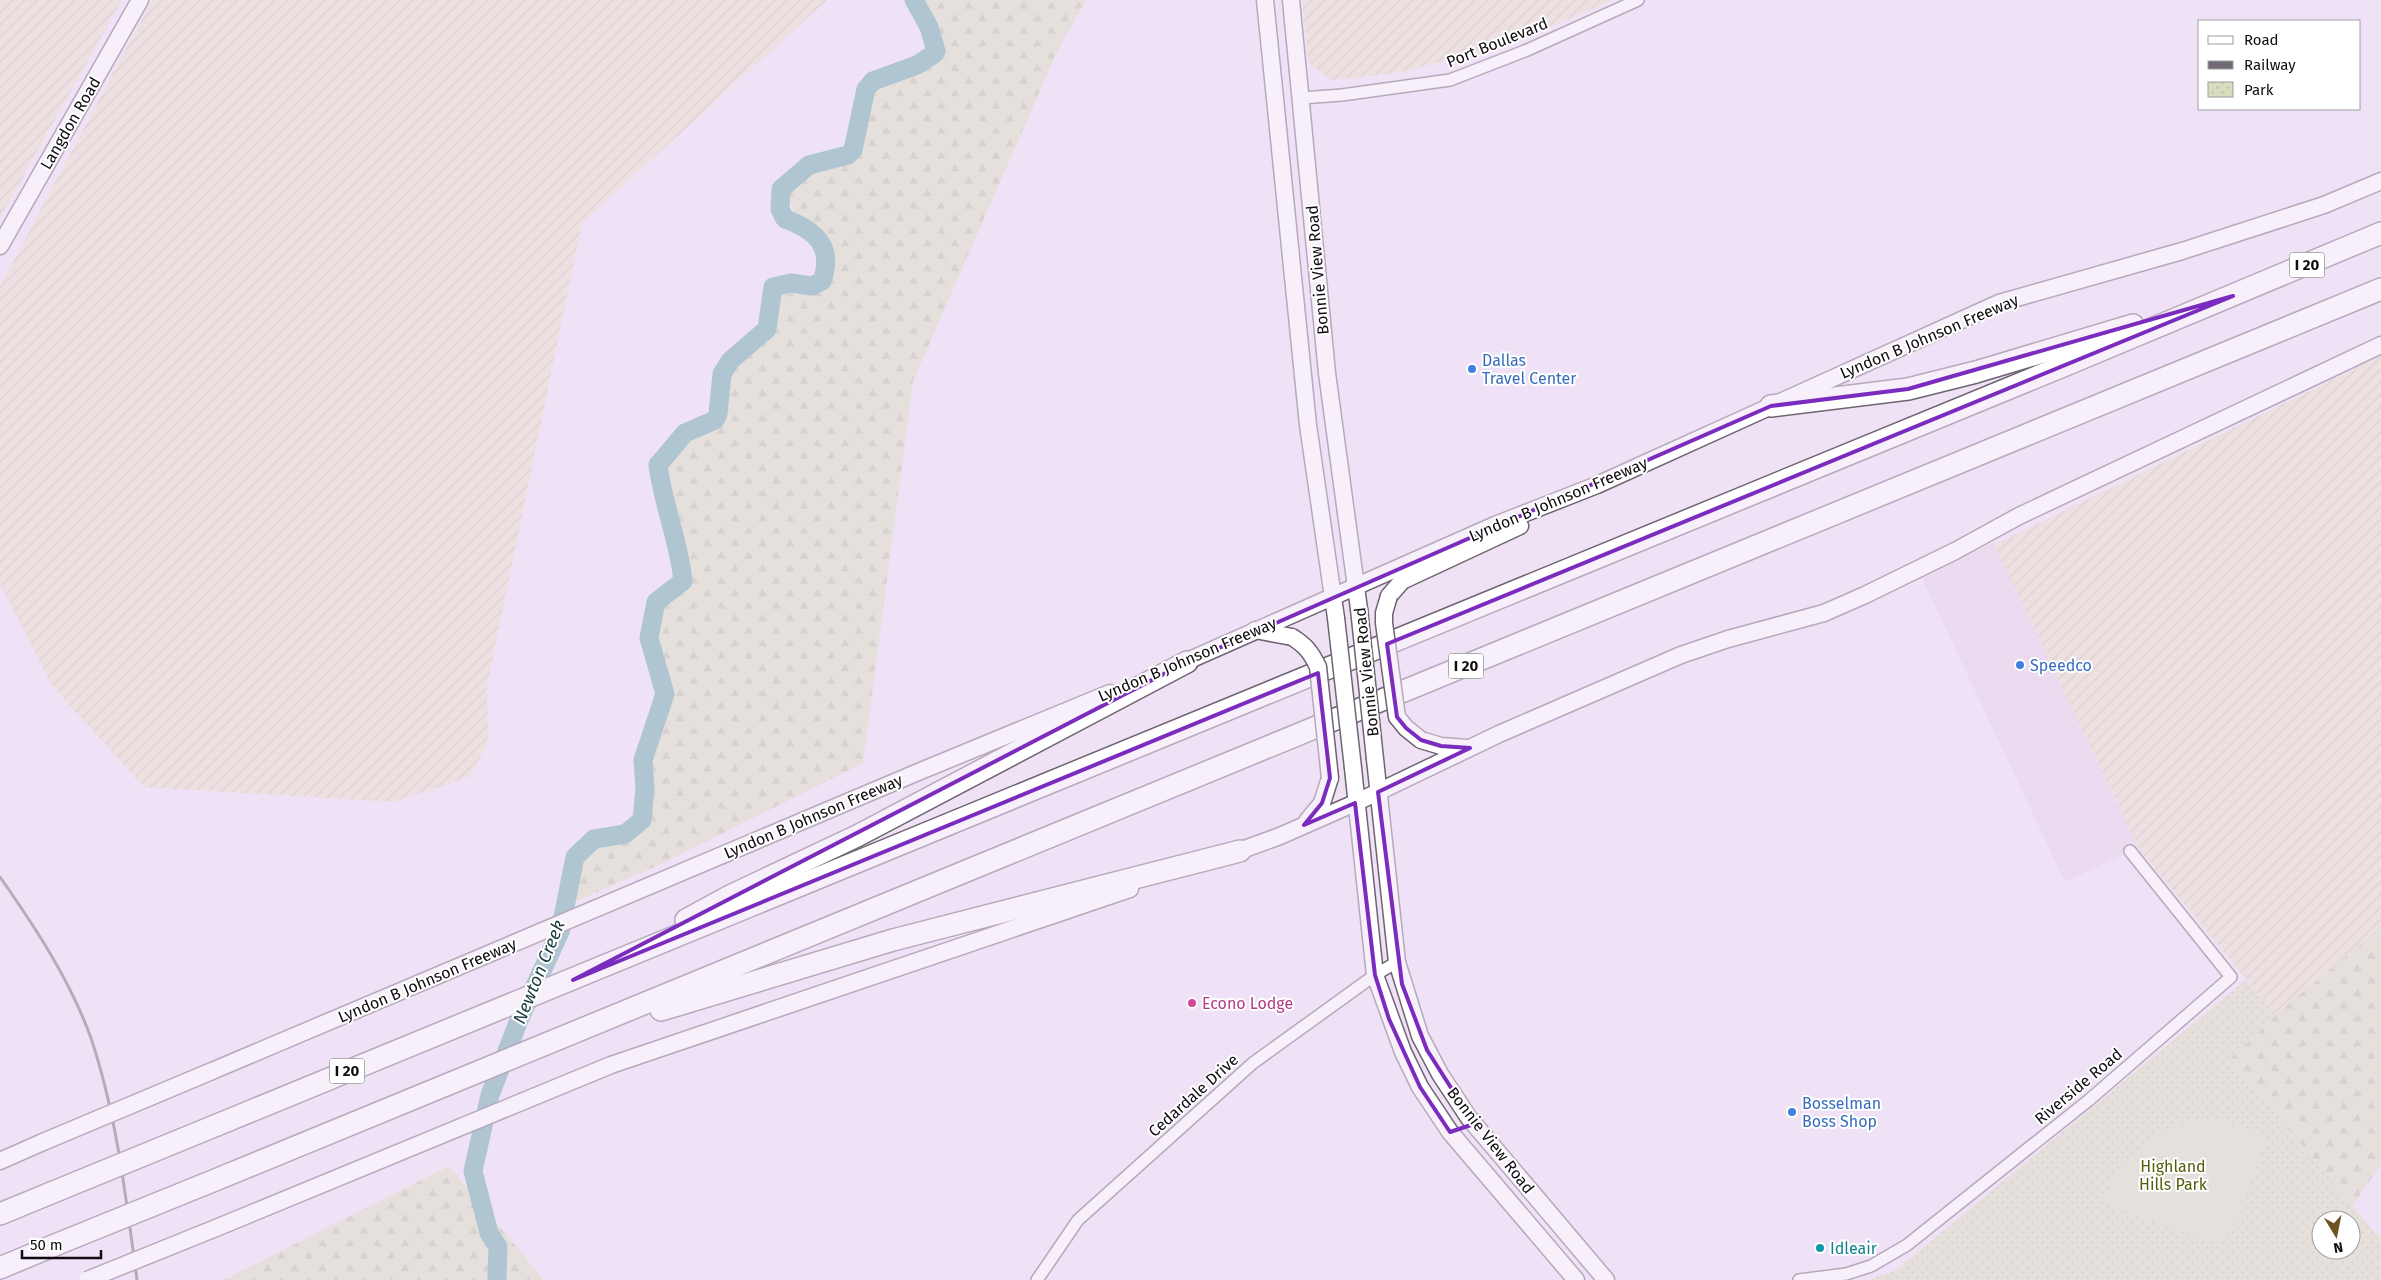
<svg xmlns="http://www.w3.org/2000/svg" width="2381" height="1280" font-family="'Fira Sans',sans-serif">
<defs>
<pattern id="industrial-furrows" width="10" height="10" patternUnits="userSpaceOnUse" patternTransform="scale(1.25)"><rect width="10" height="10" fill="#e7ddc8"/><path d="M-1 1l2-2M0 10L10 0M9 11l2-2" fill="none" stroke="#c5bcab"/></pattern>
<pattern id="forest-firs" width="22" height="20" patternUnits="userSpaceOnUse" patternTransform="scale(1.25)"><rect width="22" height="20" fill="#d8debd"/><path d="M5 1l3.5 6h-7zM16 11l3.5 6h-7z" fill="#b8bda1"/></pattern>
<pattern id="park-dots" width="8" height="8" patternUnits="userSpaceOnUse" patternTransform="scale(1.25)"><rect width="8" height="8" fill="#d8debd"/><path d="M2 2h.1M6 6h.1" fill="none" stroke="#b8bda1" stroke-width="1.8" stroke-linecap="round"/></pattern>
</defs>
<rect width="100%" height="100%" fill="#f0e2f5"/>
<polygon fill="#e4d3ec" points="1994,542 2138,848 2065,882 1921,576"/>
<g fill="url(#industrial-furrows)">
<polygon points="0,0 122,0 0,218"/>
<polygon points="152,0 827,0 582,223 487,686 488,743 469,777 394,802 144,787 52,686 0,584 0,286"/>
<polygon points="1302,0 1613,0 1512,44 1397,73 1330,80 1309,63"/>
<polygon points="2381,356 2381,927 2276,1015 2139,849 1994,545"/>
</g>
<g fill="url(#forest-firs)">
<polygon points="921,0 1086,0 1057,52 913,381 863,763 659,865 567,905 580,858 581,842 598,829 613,829 639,816 652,794 648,745 670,690 658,653 662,592 686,573 685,553 677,515 664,492 663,463 685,428 720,415 728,367 772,329 776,285 792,276 821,280 832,271 834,251 809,220 794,214 785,186 807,163 838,150 858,146 878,80 876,69 916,61 941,37"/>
<polygon points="2381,927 2381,1165 2352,1206 2227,1055"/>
<polygon points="449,1166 544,1280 224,1280"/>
</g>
<path fill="url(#park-dots)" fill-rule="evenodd" d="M2246,980L2276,1015L2230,1059L2381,1240V1280H1869L1896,1270ZM2321,1220H2351V1250H2321Z"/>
<path fill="#d8debd" d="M2208,1119L2232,1124L2266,1138L2232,1233L2214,1242L2102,1204C2113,1172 2143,1137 2177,1126C2187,1123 2198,1121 2208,1119Z"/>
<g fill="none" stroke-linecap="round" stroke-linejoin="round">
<path stroke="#60a3a6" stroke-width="19" d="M497,1280L498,1247L489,1233L473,1171L490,1095L519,1020L560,932L575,857L594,839L625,834L642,820L645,789L643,760L665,694L649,638L656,602L683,581C679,541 663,505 658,465L685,433L715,420L718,414L722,374L730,361L767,329L773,287L791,283L812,286L822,281C834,247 816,230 785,219L780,209L781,189L809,165L848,155L853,150L866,89L873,81L917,65L934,54L936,51L929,27L914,0"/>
<defs>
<g id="street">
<polyline points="1302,98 1342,95 1450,80 1525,51 1638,0"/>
<polyline points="1037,1280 1078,1220 1253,1063 1375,975 1397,962"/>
<polyline points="1799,1280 1846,1274 1871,1266 1907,1245 2089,1100 2231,977 2130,851"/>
</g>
<g id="secondary">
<polyline points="1265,0 1308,425 1336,618"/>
<polyline points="1291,0 1327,373 1359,609"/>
<polyline points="0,246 140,0"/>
<polyline points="1389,596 1402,581 1520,526"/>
<polyline points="1255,630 1292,637"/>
<polyline points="1176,666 1495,525 1597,485 1999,303 2182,251 2324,205 2381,181"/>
<polyline points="1421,740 1441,746 1467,748"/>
<polyline points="1375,759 1397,962 1420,1036 1440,1074 1469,1118 1606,1280"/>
<polyline points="1353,768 1375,975 1403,1052 1420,1087 1450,1132 1576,1280"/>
<polyline points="1307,821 1322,803 1330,778"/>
<polyline points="1228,855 1280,836 1355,803 1499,734 1681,655 1728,639 1824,613 1865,595 1955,551 2019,516 2381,345"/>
<polyline points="212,1071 923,770 1110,693"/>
<polyline points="0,1161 43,1142"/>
<polyline points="216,1228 611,1065 1130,889"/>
</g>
<g id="highway">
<polyline points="1771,406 1908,389 1976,372 2133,325"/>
<polyline points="686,920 730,896 857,836 1187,662"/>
<polyline points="661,1010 893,940 1240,851"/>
<polyline points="217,1125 2068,364 2381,233"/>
<polyline points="225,1176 2381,289"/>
<polyline points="0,1214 51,1193"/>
<polyline points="0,1268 55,1245"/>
</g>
</defs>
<use href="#street" stroke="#6f6474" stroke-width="14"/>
<use href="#secondary" stroke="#6f6474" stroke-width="19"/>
<use href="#highway" stroke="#6f6474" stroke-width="24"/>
<use href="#street" stroke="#fff" stroke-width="11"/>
<use href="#secondary" stroke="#fff" stroke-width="16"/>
<use href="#highway" stroke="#fff" stroke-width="21"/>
<path stroke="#716974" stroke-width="3" d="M0,877C35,927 70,980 91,1038C117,1116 126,1199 137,1280"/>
<defs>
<g id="secondary-bridge">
<polyline points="1389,596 1384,613 1384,623 1397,717 1406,728 1421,740"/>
<polyline points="1359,609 1375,759"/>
<polyline points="1336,618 1353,768"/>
<path d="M1292,637C1305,645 1311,652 1318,667L1330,778"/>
<polyline points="43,1142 212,1071"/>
<polyline points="87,1280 216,1228"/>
</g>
<g id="highway-bridge">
<polyline points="51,1193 217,1125"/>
<polyline points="55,1245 225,1176"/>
</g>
</defs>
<use href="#secondary-bridge" stroke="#6f6474" stroke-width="19" stroke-linecap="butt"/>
<use href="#highway-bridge" stroke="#6f6474" stroke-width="24" stroke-linecap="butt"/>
<use href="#secondary-bridge" stroke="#fff" stroke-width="16"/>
<use href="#highway-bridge" stroke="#fff" stroke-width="21"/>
</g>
<path d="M0 0H2381V1280H0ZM2233,296L1387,644L1397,717L1406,728L1421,740L1441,746L1470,748L1378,792L1402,984L1427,1050L1474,1124L1450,1132L1420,1087L1389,1019L1375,975L1355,803L1304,825L1322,803L1330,778L1318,673L573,980L1187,662L1771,406L1908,389Z" fill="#f0e2f5" fill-opacity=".55" fill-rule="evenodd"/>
<path fill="none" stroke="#7b2cbf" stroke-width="4" stroke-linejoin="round" d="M2233,296L1387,644L1397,717L1406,728L1421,740L1441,746L1470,748L1378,792L1402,984L1427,1050L1474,1124L1450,1132L1420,1087L1389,1019L1375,975L1355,803L1304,825L1322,803L1330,778L1318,673L573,980L1187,662L1771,406L1908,389Z"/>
<g fill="#3f7fe0" stroke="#fff" stroke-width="2">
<circle cx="1472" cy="369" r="5"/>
<circle cx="2020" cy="665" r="5"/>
<circle cx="1792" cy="1112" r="5"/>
</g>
<circle fill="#d1479c" stroke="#fff" stroke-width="2" cx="1192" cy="1003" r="5"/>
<circle fill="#0f9aa8" stroke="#fff" stroke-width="2" cx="1820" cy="1248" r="5"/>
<g text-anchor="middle" stroke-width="4" stroke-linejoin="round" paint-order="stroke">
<g fill="#fff" stroke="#575458" stroke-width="1">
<rect x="2289.5" y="252.5" width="35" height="25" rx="4"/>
<rect x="1448.5" y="653.5" width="35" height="25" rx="4"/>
<rect x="329.5" y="1058.5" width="35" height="25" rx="4"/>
</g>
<g font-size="15" font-weight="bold" fill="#0f0b10">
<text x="2307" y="270">I 20</text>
<text x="1466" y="671">I 20</text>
<text x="347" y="1076">I 20</text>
</g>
<g font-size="16" fill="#0f0b10" stroke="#fff">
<text transform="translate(1497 42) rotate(-22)" y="6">Port Boulevard</text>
<text transform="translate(70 123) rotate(-60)" y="6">Langdon Road</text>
<text transform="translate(1317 270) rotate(-95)" y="6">Bonnie View Road</text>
<text transform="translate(1929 336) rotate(-23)" y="6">Lyndon B Johnson Freeway</text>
<text transform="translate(1558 499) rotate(-23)" y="6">Lyndon B Johnson Freeway</text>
<text transform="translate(1187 659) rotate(-23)" y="6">Lyndon B Johnson Freeway</text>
<text transform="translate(1366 672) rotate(-96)" y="6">Bonnie View Road</text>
<text transform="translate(813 816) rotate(-23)" y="6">Lyndon B Johnson Freeway</text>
<text transform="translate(427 980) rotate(-23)" y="6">Lyndon B Johnson Freeway</text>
<text transform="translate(2078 1086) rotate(-40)" y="6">Riverside Road</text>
<text transform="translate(1193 1095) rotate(-42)" y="6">Cedardale Drive</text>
<text transform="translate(1491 1140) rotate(52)" y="6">Bonnie View Road</text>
</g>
<g font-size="16" fill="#366cbe" stroke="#fff" text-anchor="start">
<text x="1482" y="366">Dallas<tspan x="1482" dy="18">Travel Center</tspan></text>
<text x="2030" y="671">Speedco</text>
<text x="1802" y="1109">Bosselman<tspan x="1802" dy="18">Boss Shop</tspan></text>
</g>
<g font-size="16" fill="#b23c85" stroke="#fff" text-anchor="start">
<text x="1202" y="1009">Econo Lodge</text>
</g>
<g font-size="16" fill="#545d0c" stroke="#fff">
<text x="2173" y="1172">Highland<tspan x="2173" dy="18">Hills Park</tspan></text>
</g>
<g font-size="16" fill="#0d838f" stroke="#fff" text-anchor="start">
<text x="1830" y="1254">Idleair</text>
</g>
<g font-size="18" font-style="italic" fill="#1a3c3d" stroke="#fff">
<text transform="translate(539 972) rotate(-68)" y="6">Newton Creek</text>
</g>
</g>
<rect x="2198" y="20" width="162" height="90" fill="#ffffff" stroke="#9f9d9f"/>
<rect x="2208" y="36" width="25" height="8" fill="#ffffff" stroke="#9f9d9f"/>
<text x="2244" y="45" font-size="15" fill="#0f0b10">Road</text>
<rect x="2208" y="61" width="25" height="8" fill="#716974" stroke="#9f9d9f"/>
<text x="2244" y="70" font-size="15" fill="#0f0b10">Railway</text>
<rect x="2208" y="82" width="25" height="15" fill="url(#park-dots)" stroke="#9f9d9f"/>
<text x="2244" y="95" font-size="15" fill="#0f0b10">Park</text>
<g transform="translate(2336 1235) rotate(170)"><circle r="24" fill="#ffffff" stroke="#9f9d9f"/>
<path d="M0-4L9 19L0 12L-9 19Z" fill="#6c5324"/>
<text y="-8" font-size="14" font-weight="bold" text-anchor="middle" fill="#0f0b10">N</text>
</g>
<path d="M22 1250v8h79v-8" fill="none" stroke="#0f0b10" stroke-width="2.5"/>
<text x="30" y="1250" font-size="15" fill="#0f0b10" stroke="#ffffff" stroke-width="4" paint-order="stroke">50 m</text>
</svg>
